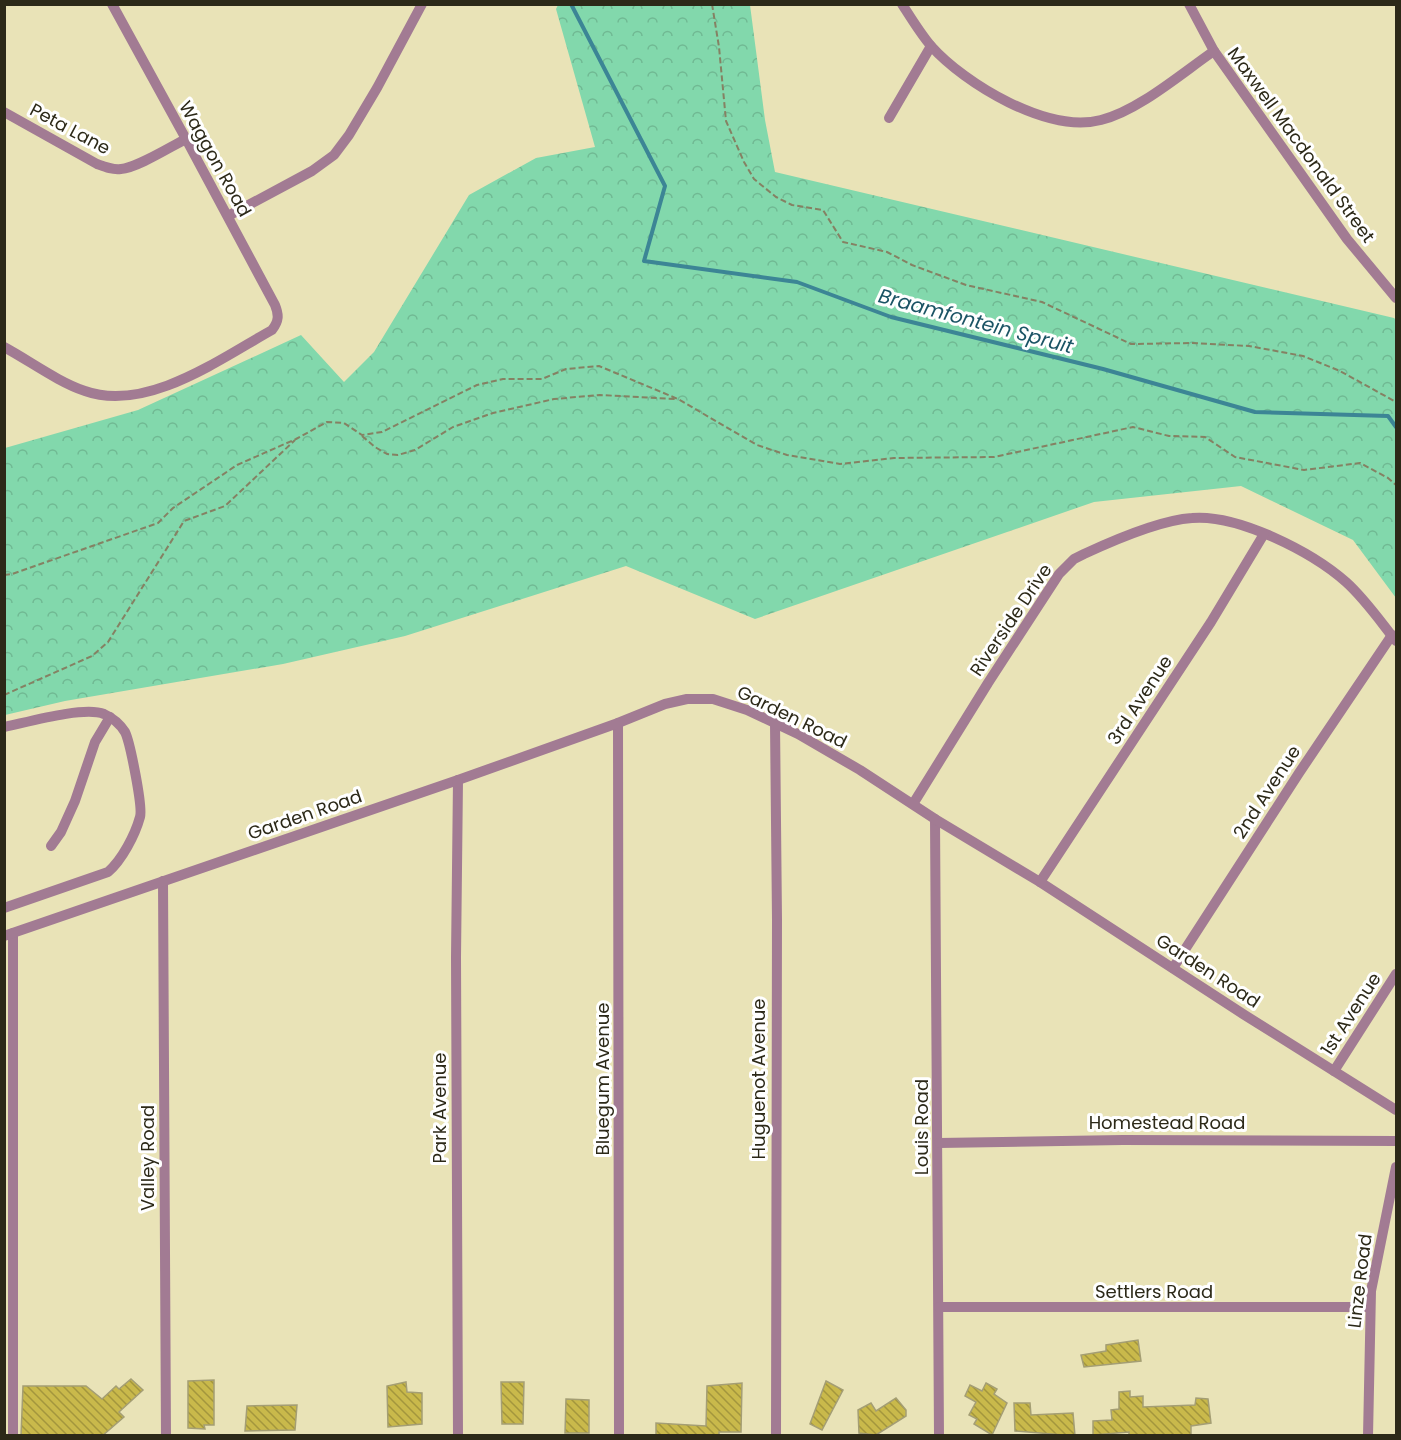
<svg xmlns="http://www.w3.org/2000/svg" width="1401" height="1440" font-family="Poppins,sans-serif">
<defs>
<pattern id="park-crowns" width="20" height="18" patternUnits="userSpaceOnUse" patternTransform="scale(1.5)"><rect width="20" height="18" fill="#82d8ac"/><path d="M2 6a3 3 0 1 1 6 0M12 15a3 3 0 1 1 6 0" fill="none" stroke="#70b993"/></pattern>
<pattern id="building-back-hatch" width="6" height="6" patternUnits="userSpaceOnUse" patternTransform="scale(1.5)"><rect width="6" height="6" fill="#c9b94b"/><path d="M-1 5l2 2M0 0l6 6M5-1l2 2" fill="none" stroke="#a3963d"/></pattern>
</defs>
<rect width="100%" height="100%" fill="#e9e3b7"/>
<polygon fill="url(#park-crowns)" points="558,5 750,5 765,120 775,172 1394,318 1396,320 1396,598 1353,540 1241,486 1094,502 755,619 626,566 405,636 283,664 65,701 5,715 5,448 138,410 301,335 344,382 374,352 469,195 536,158 595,147 556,9"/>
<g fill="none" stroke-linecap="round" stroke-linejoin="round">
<polyline stroke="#3c8595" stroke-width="4" points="571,4 665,186 644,261 797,282 891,317 1103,369 1255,412 1388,416 1396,427"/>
</g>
<g fill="url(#building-back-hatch)" stroke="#a49e74" stroke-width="1.5">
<polygon points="1138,1340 1141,1361 1084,1367 1081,1355 1106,1351 1106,1345"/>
<polygon points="131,1379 143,1390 119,1412 124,1417 102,1436 21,1436 23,1386 86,1386 102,1399 116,1386 119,1389"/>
<polygon points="214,1380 214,1425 204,1425 205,1429 188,1428 188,1381"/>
<polygon points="826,1381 843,1390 822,1430 810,1424"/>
<polygon points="406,1382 407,1392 422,1393 422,1424 388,1427 387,1386"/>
<polygon points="501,1382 524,1382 523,1424 502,1424"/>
<polygon points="742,1383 741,1432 719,1432 719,1436 656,1436 656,1423 706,1426 707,1386"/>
<polygon points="986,1383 997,1389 994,1394 1007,1403 992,1435 974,1424 977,1419 969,1415 976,1402 965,1396 970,1385 982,1391"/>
<polygon points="1130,1391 1130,1397 1143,1396 1143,1407 1195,1405 1196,1398 1208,1399 1211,1423 1191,1426 1191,1436 1129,1436 1129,1432 1093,1435 1093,1421 1112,1420 1111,1410 1119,1409 1119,1392"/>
<polygon points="896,1398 906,1410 906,1416 876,1435 859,1433 858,1410 871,1403 876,1411"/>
<polygon points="566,1399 589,1400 589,1433 565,1433"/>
<polygon points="1014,1403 1030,1403 1031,1415 1073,1413 1075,1436 1015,1431"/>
<polygon points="297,1405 295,1430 245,1431 247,1406"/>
</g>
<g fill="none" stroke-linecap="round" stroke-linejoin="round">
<g stroke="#858163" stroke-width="2" stroke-dasharray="6 3" stroke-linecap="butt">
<polyline points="712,4 719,47 726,121 744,162 754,179 776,197 792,205 823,210 843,242 887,252 912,265 966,285 1042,302 1131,344 1191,343 1249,346 1303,356 1340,371 1396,402"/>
<polyline points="362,436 375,447 387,454 398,455 415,450 453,427 493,413 554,399 600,395 675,399"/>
<polyline points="4,575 12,574 158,523 173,508 237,465 296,439 327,422 344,423 362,435 382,432 477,385 503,379 542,379 566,369 599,366 678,399 757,445 787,455 840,464 894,458 994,457 1133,427 1169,436 1205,437 1235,457 1304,470 1360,463 1388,478 1396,485"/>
<polyline points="4,695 92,656 108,642 184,521 225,506 295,440"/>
</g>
<g stroke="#a27b93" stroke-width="10">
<path d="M902,4C911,18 920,33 931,46C965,84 1048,134 1101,120C1138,111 1182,73 1214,51"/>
<polyline points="1189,4 1214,51 1347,239 1396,298"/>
<path d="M4,112L97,164C105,167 112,170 121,169C137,168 170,147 186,139"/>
<polyline points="889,118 931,46"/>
<polyline points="228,216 312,171 334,155 349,135 377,88 422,4"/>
<path d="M4,347C30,361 58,382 85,391C146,413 220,359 272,330C279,321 279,315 275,305L186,139L112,4"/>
<polyline points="618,723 619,1436"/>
<polyline points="775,723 777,919 776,1436"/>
<path d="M4,727C28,722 84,706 104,714C113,718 120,724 125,732C130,742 143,807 140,817C135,835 122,860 108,872L4,908"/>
<path d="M913,804L988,683L1059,574L1074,559L1084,554C1112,541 1161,520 1192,518C1238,514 1312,552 1346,582C1365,599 1380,621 1396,641"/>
<polyline points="935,819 939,1436"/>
<polyline points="51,846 61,832 75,801 95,742 110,717"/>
<polyline points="163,881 166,1436"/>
<polyline points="1040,882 1211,622 1264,534"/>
<polyline points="13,933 13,1436"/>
<polyline points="4,936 458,780 618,723 665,704 687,699 713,699 747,710 798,734 860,770 935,819 1040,882 1243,1014 1396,1110"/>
<polyline points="1173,968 1299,773 1392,635"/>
<polyline points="1334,1071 1396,974"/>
<polyline points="939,1143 1123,1140 1396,1141"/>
<polyline points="939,1307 1369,1307"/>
<polyline points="458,1436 456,957 458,780"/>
<polyline points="1368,1436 1371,1291 1396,1167"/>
</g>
</g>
<g text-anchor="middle" stroke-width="6" stroke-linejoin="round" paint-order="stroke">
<g font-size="18" fill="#2c2918" stroke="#fff">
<text transform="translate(70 129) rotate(28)" y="6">Peta Lane</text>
<text transform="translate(1301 145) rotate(54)" y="6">Maxwell Macdonald Street</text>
<text transform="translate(215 159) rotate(61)" y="6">Waggon Road</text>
<text transform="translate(1011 620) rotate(-56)" y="6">Riverside Drive</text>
<text transform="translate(1140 700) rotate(-57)" y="6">3rd Avenue</text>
<text transform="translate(792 717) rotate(26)" y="6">Garden Road</text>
<text transform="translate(1267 792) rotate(-57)" y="6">2nd Avenue</text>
<text transform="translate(305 815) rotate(-19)" y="6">Garden Road</text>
<text transform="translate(1208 971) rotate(33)" y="6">Garden Road</text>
<text transform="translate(1351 1014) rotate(-57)" y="6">1st Avenue</text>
<text transform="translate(603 1079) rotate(-90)" y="6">Bluegum Avenue</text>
<text transform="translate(759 1079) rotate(-90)" y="6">Huguenot Avenue</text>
<text transform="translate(440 1108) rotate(-90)" y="6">Park Avenue</text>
<text x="1167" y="1129">Homestead Road</text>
<text transform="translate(922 1127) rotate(-90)" y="6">Louis Road</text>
<text transform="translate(148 1158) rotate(-90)" y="6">Valley Road</text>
<text transform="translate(1360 1281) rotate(-83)" y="6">Linze Road</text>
<text x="1154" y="1298">Settlers Road</text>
</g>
<g font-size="20" font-style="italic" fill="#1b5465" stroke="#fff">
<text transform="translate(976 321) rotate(15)" y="7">Braamfontein Spruit</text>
</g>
</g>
<rect width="1401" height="1440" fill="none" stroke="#2c2918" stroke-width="12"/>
</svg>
